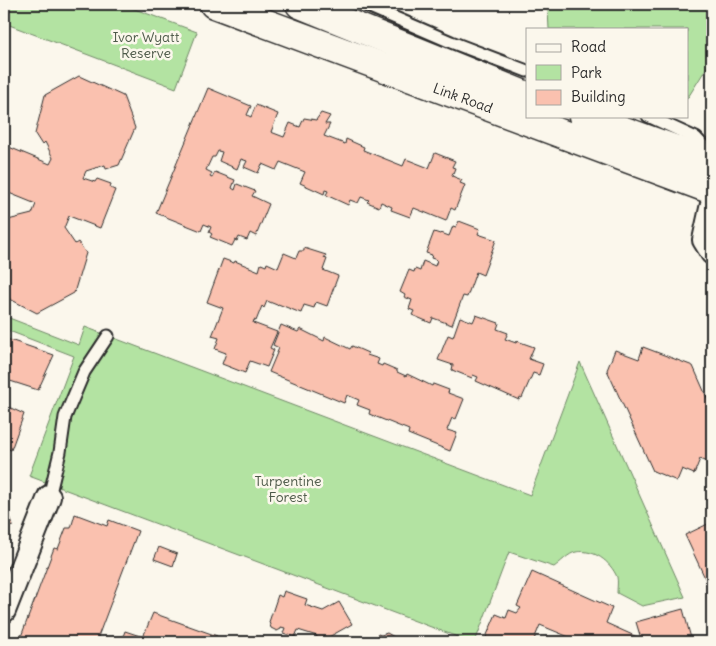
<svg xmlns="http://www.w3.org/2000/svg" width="716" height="646" font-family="Delius,sans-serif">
<rect width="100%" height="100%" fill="#fbf7ec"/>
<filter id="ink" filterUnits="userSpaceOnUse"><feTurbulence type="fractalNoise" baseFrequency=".02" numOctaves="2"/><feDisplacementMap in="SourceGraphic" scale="10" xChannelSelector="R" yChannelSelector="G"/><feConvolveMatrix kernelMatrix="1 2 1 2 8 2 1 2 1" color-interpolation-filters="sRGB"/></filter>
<g filter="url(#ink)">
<g fill="#b3e3a2" stroke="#6f8766">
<polygon points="4,4 121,4 197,32 176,88 4,23"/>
<polygon points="543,4 712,4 712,59 687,99 687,29 549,29 548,10"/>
<path d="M4,316L79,345L85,327L530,495L580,362L685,597L642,606L617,593C617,588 618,582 617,577C610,561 594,549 576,552C569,553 560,563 554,567L509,552L475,642H471L29,476L74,356L4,329Z"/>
</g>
<g fill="#fac1af" stroke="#2b2b2b">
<polygon points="79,76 123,96 135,128 119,165 106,169 105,165 86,171 83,178 95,182 97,179 111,184 110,188 115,190 100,228 69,216 64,228 75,244 78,242 86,253 74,293 37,313 4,296 4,221 32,214 36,204 4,191 4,145 50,164 53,158 45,142 42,145 35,134 45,95"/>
<polygon points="208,88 251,106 247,115 251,117 256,105 278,114 271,132 284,137 290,123 300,127 304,118 316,120 321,113 330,116 325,124 330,124 324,136 345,144 346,139 364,147 363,150 403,166 406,159 429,168 435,153 455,161 452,167 455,168 452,176 462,180 460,183 465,185 455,210 451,208 446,221 414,208 410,217 391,210 392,207 381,202 379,207 367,202 369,200 361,197 358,203 350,200 348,205 326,195 328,191 325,190 324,194 300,183 305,172 280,162 276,170 262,164 258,173 244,167 247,161 241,159 237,169 219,161 222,152 218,151 215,157 212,157 206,170 212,173 210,177 212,178 215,172 235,180 232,188 235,190 237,184 255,191 252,196 269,204 256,236 250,233 247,240 239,237 237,241 235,240 232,246 210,237 212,234 209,232 211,227 204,224 201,231 156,213"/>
<polygon points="459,221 480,229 478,234 496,240 483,275 476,272 467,297 463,296 452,325 433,318 431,323 412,315 414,311 409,309 412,300 404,297 405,295 400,292 409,270 414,272 415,269 420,271 423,261 435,266 437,260 431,258 432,255 426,253 434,232 440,234 441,233 449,236 453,226 456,227"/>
<polygon points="304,248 326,255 324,258 327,259 323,270 338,276 327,306 316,302 314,308 304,305 301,313 278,304 277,305 267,301 264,308 262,306 256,321 254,320 253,323 277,332 270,348 274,350 267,367 250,361 245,373 222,364 226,353 215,349 219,338 212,336 223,308 207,302 223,259 234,263 235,261 259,271 261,264 266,266 267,263 278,268 284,253 296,258 299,251 304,251"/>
<polygon points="476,315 499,323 497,329 508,333 505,339 516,343 517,341 534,347 529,359 543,364 539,375 533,373 522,398 520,397 519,400 476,381 478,377 473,375 472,378 452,370 453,365 438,360 448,335 453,337 460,317 473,322"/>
<polygon points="281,325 298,332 300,329 324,341 325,337 350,349 352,346 368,353 367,355 379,359 377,364 382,366 383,364 397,370 397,372 406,376 407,374 432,386 433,384 449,390 448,393 464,399 456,419 452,418 447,430 457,433 450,451 408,434 409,430 369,414 370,410 357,405 359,400 347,395 344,403 269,372 279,348 273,345"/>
<polygon points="4,338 54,355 38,390 4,379"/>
<polygon points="643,347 693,366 712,409 711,463 700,459 694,474 682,469 677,481 653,471 607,370 615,350 639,359"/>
<polygon points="4,405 24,414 11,450 4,448"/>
<polygon points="4,496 13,526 4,528"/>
<polygon points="75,514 107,526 109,520 138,531 96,642 19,642 54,548 58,549 66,528 71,528"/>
<polygon points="712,522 712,593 685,535"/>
<polygon points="159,547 177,554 173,566 154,559"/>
<polygon points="532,572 612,608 606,623 637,637 635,642 581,642 540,625 533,642 484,642 496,614 506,618 509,610 517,613 521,608 517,606"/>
<polygon points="284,591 307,599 305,605 323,611 339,602 352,624 320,642 315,642 317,636 298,630 295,637 283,633 285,628 281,627 281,629 277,631 271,628 269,622 278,595 282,597"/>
<polygon points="683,609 692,642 642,642 636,622"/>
<polygon points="153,613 217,636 215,642 121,642 125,631 143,637"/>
<polygon points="387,633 394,637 397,642 375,642 378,634 381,635"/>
</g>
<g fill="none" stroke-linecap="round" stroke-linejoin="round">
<defs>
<g id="service">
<polyline points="363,4 451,42 527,71"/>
<polyline points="648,116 696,138 712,155"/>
<polyline points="49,497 60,452 65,417 84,372 108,336"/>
</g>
<g id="minor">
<polyline points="712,204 704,240 712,253"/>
<polyline points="4,611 49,497"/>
</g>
<g id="secondary">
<polyline points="214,4 712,190"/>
<polyline points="300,4 527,96"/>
<polyline points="583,116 712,163"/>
</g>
</defs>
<use href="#service" stroke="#2b2b2b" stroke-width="15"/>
<use href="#minor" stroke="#2b2b2b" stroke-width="26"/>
<use href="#secondary" stroke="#2b2b2b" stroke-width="31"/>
<use href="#service" stroke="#fbf7ec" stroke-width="11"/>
<use href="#minor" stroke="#fbf7ec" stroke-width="22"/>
<use href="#secondary" stroke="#fbf7ec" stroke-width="28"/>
</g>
</g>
<g text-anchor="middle" stroke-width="5" stroke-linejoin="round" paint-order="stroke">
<g font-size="14" fill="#4d5949" stroke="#fbf7ec">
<text x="146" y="42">Ivor Wyatt<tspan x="146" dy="16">Reserve</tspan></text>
<text x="288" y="486">Turpentine<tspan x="288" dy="16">Forest</tspan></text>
</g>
<g font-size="14" fill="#2b2b2b" stroke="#fbf7ec">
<text transform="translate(463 98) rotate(20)" y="5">Link Road</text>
</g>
</g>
<rect width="716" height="646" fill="none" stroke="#fbf7ec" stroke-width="20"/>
<rect x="10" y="10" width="696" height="626" fill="none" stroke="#2b2b2b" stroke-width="2" filter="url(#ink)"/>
<rect x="526" y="28" width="162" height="90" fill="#fbf7ec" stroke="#a8a59f"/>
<rect x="536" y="44" width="25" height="8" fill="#fbf7ec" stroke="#a8a59f"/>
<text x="571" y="52" font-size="15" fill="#2b2b2b">Road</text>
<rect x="536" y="65" width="25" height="15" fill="#b3e3a2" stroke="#a8a59f"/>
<text x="571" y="78" font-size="15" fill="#2b2b2b">Park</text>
<rect x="536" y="90" width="25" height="15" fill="#fac1af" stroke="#a8a59f"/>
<text x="571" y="102" font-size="15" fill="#2b2b2b">Building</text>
</svg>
